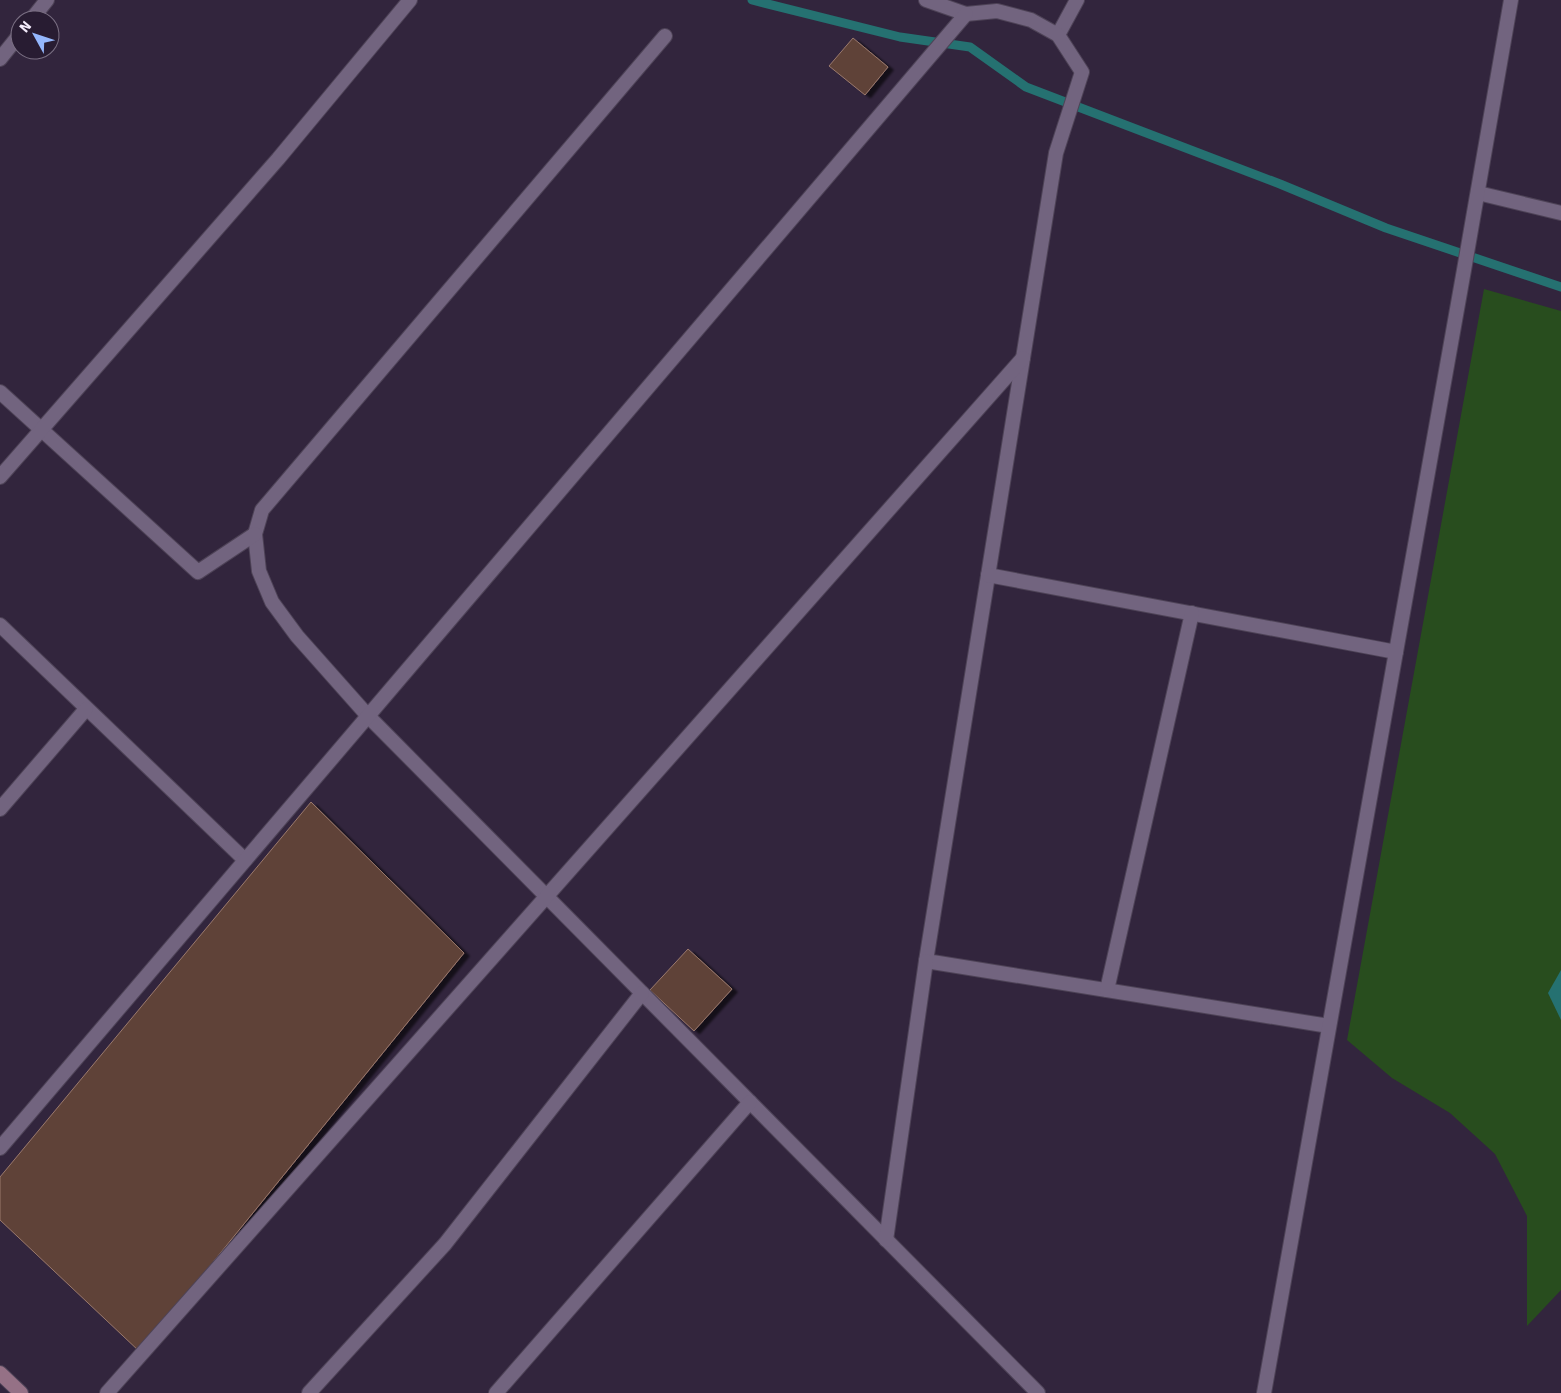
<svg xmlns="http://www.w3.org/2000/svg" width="1561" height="1393" font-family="Signika,sans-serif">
<defs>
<filter id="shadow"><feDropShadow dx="5.5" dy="3" stdDeviation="1" flood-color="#0009"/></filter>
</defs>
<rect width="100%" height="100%" fill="#32253d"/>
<polygon fill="#284d1e" points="1484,289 1561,311 1561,1290 1527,1326 1527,1216 1495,1154 1450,1113 1392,1078 1347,1040"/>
<polygon fill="#257171" points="1561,970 1561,1020 1548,993"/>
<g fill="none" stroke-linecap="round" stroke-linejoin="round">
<polyline stroke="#257171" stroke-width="9" points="752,0 900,37 970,47 1026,87 1280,184 1386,228 1561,287"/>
</g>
<g fill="#5f4237" stroke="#9a796d" filter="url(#shadow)">
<polygon points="853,38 888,67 865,95 829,66"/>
<polygon points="311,802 464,953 140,1352 0,1220 0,1177"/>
<polygon points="688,949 732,989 694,1031 650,990"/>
</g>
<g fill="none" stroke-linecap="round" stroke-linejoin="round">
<defs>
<polyline id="service" points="1058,35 1077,0"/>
<g id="minor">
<polyline points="926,0 966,14 997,11 1031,20 1058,35 1082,72 1056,153 926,961 1329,1026"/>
<polyline points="31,20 47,0"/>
<polyline points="665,36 262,510 255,534 259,571 272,602 297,636 368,716 1038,1393"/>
<polyline points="0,59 20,34"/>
<polyline points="1478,193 1561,213"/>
<polyline points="0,392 198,572 255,534"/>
<polyline points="0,477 278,159 410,0"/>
<polyline points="988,575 1396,652"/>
<polyline points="0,625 245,860"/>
<polyline points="0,809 86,709"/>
<polyline points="1107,990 1192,613"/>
<polyline points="0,1148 966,14"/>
<polyline points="886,1240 926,961"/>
<polyline points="107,1393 1023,358"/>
<polyline points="309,1393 445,1244 642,993"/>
<polyline points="496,1393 750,1102"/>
</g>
<polyline id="tertiary" points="1264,1393 1464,270 1511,0"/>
<polyline id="secondary" points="0,1373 21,1393"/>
</defs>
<use href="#service" stroke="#4e4357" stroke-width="16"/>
<use href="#minor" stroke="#4e4357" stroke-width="16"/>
<use href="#tertiary" stroke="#4e4357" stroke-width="16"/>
<use href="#secondary" stroke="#4e4357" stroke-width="16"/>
<use href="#service" stroke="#72647f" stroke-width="14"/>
<use href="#minor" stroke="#72647f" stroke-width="14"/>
<use href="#tertiary" stroke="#72647f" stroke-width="14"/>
<use href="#secondary" stroke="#957186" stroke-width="14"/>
</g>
<g transform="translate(35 35) rotate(310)"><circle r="24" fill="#281c32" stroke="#7a6f83"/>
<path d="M0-4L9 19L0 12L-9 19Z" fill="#94b7fd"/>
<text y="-8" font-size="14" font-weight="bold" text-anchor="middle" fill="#f4ecfc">N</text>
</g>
</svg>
